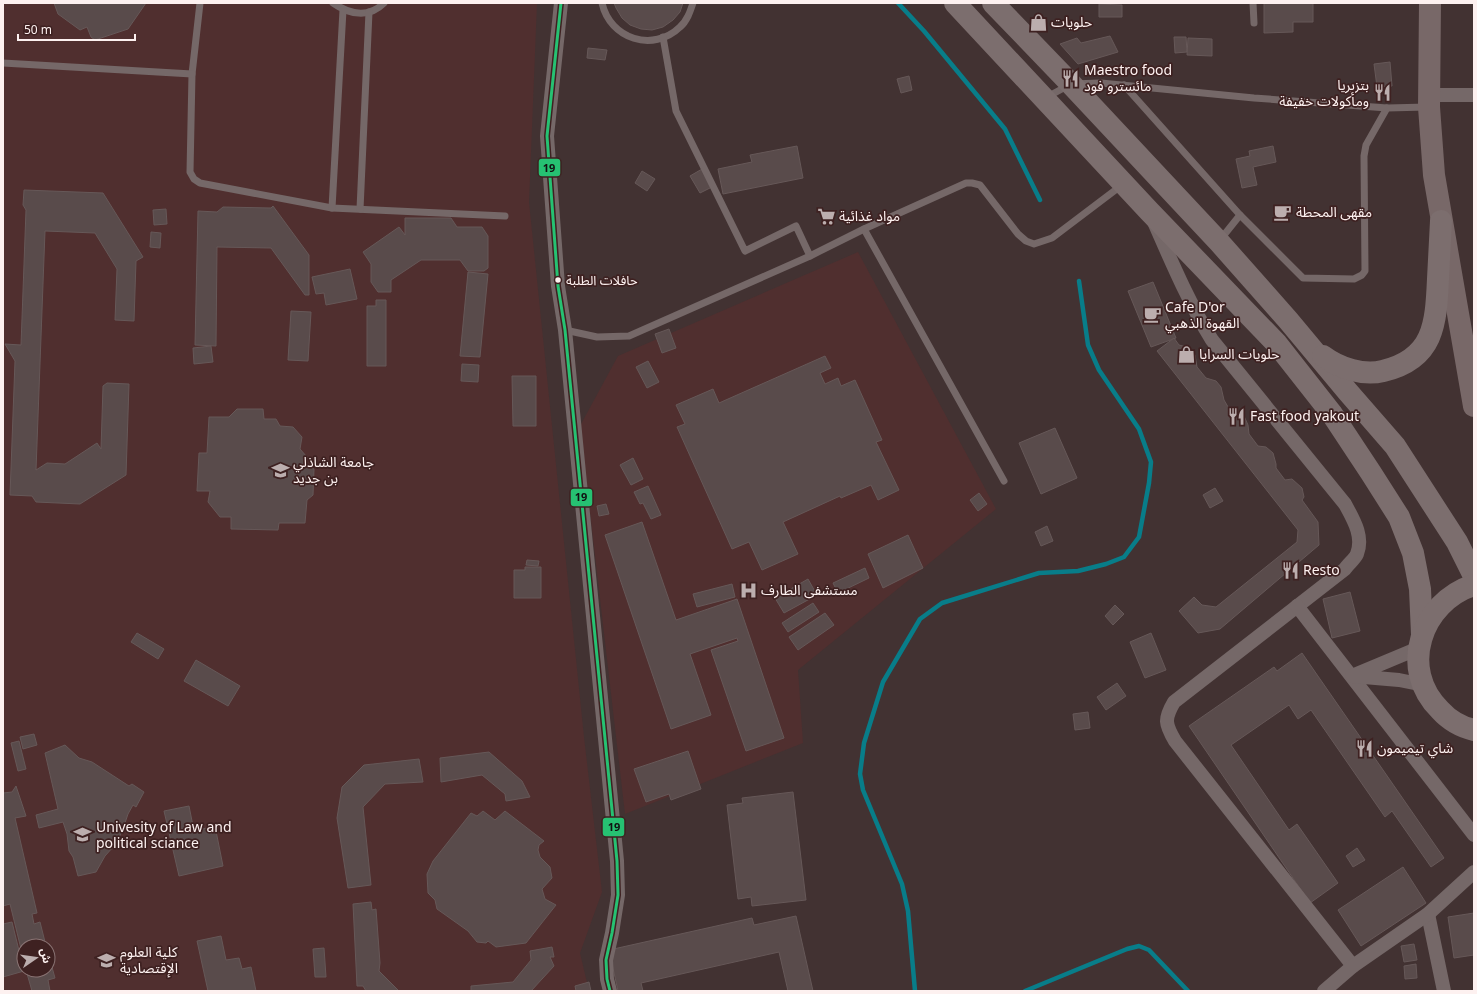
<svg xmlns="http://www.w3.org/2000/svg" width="1477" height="994" font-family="'Noto Sans','Noto Sans Arabic',sans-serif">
<rect width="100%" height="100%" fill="#423232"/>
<g fill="#502f2f" fill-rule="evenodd">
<path d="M3,3H537L529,202L584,737L602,892L580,953L589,991H3ZM24,946H48V970H24Z"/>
<polygon points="858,252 996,509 798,670 803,743 625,814 580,426 618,356"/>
</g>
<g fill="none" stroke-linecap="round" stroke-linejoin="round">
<g stroke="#087d89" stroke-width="4.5">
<polyline points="898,3 924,31 1005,129 1040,200"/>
<polyline points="915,991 908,911 902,884 863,790 860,774 864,743 883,682 920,619 942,603 1039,573 1078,571 1106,564 1124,557 1139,537 1149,483 1151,462 1139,429 1099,370 1088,345 1079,281"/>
<polyline points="1025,991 1127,949 1139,946 1149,950 1188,991"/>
</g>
</g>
<g fill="#594b4b" stroke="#665858">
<polygon points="54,3 146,3 128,29 95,40 91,37 87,27 80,30 58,14"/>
<polygon points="614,3 683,3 680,12 673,20 663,27 652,30 641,29 630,25 622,18 616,8"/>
<polygon points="1264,3 1313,3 1313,22 1293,22 1293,32 1264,33"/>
<polygon points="1099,4 1122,5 1122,17 1099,17"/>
<polygon points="1110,36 1118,52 1078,64 1060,44 1077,38 1081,43"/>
<polygon points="1174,37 1186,37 1187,52 1175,53"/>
<polygon points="1188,38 1212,39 1212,56 1187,55"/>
<polygon points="588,48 607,50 605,60 587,58"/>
<polygon points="1390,62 1392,86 1377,87 1374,64"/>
<polygon points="909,76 912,90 901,93 897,79"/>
<polygon points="797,146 803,178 723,194 718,169 752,162 750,155"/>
<polygon points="1273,146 1276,162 1253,167 1257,185 1242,188 1236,159 1250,156 1249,151"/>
<polygon points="702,169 712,187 700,193 690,176"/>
<polygon points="642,171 655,179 647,191 635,183"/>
<polygon points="24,190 103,193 143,257 136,261 134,321 115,320 117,269 95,233 45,231 36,470 47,463 65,464 97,443 101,449 103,386 107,383 129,384 126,475 80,504 36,502 32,496 10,495 15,361 5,344 21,345 26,210 23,205"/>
<polygon points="273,206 309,255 309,295 305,295 271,248 217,247 216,346 195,345 198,211 217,212 223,207 271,208"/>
<polygon points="166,209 167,224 154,225 153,210"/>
<polygon points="405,218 451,218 457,227 482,227 488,236 488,268 484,271 468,271 460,260 421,260 391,280 391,292 378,292 371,282 371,264 363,252 399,227 405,235"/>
<polygon points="151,232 161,233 160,248 150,247"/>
<polygon points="350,269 357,299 326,305 324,293 316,294 312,277"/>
<polygon points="468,272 488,274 480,357 460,356"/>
<polygon points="1153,282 1176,338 1151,347 1128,291"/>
<polygon points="376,300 386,300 386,366 367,366 367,306 376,306"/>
<polygon points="291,311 311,312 308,361 288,360"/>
<polygon points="669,329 676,348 662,353 655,334"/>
<polygon points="1174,338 1179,345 1190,348 1195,355 1197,367 1206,378 1216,381 1221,387 1224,400 1231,412 1238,411 1244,416 1248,425 1249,434 1258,446 1266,447 1273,453 1276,464 1276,468 1285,480 1292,479 1302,488 1304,497 1302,500 1318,522 1319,545 1220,629 1198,633 1179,611 1194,597 1202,605 1216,607 1297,542 1298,530 1157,351"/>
<polygon points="211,346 213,362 194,364 193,348"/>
<polygon points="825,356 831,368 820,373 825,384 838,378 841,386 855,380 882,440 876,442 899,490 878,500 871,485 841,498 840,496 783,522 798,554 762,570 749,542 732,549 677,427 685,424 676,405 713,389 719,403"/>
<polygon points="648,361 659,382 647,388 636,367"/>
<polygon points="462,364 479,365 478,382 461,381"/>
<polygon points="512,376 536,376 536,426 513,426"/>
<polygon points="237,409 263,409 264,419 276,419 280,426 293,427 302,437 300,449 307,457 306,466 314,469 313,495 307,500 305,523 279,523 278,530 231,529 231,517 220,517 208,502 210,491 197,491 199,453 207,453 209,417 229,417"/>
<polygon points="1055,428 1077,478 1041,494 1019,443"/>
<polygon points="633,458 643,479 631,485 620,465"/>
<polygon points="648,486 661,515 651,519 643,503 640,504 634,492"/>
<polygon points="1215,488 1223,501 1210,508 1203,495"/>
<polygon points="979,493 987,504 978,511 970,500"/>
<polygon points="606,504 609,514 599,516 597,506"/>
<polygon points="642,522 676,620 737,599 784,738 746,751 711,650 738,641 737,638 690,654 711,715 671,729 605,535"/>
<polygon points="1047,526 1053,541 1041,546 1035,532"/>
<polygon points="908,535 923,568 883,588 868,554"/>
<polygon points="527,560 539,561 538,566 526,565"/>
<polygon points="525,567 541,567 541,598 514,598 514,570 525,570"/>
<polygon points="865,568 869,578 838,593 833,583"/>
<polygon points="808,579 817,595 784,613 775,598"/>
<polygon points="732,584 735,597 697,607 693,594"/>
<polygon points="1350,592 1360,631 1332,638 1323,599"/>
<polygon points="813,603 819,612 788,632 782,623"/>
<polygon points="1115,605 1124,614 1113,625 1105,616"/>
<polygon points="825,613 834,625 798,650 789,637"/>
<polygon points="137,633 164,649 158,659 131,642"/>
<polygon points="1151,633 1166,670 1145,678 1130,642"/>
<polygon points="1302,653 1444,858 1431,867 1392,811 1385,817 1311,710 1298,719 1289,705 1231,745 1289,830 1297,824 1338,883 1310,903 1189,726 1274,667 1277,671"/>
<polygon points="196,660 240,686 228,706 184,681"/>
<polygon points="1117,683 1126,696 1106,710 1097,697"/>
<polygon points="1088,712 1090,728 1075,730 1073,714"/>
<polygon points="34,734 37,745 23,749 20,737"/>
<polygon points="19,741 26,769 18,771 11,743"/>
<polygon points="65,745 79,758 92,762 129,786 132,784 144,792 136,807 133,805 128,814 122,832 114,846 105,856 96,872 78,876 73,857 69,851 67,834 63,822 39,828 36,815 58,809 45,753"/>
<polygon points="688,751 701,789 671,800 669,794 646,802 634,769"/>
<polygon points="489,752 522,781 530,797 506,801 505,794 482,775 441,782 440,758"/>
<polygon points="419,759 423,782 385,784 363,807 371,885 348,888 337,818 342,787 364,765"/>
<polygon points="16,786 26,816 15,818 37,913 32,914 34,924 40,922 46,946 24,946 24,961 10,904 3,906 3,793 12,792"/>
<polygon points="793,792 806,900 752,906 751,897 738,899 727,805 743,803 742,798"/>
<polygon points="189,806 194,831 215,826 223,866 179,876 164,811"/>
<polygon points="483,811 495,820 505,811 544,841 539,845 538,850 540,857 550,867 552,878 542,889 545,899 556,905 526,943 496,947 488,941 486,943 477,942 468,931 437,909 435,900 428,893 427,874 433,861 471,813 477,816"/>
<polygon points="1357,848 1365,860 1353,867 1346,856"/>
<polygon points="1403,867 1426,903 1361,946 1338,910"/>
<polygon points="371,902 372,910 376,909 380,963 379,971 399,991 366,991 363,986 357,986 353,904"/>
<polygon points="1474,913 1474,955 1454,958 1448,917"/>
<polygon points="796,916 813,991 788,991 779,952 641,983 643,991 618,991 609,950 752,918 754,925"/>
<polygon points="12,922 24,971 3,977 3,924"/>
<polygon points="221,936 226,960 239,958 242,969 251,967 256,991 208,991 197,941"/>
<polygon points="1414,944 1417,960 1404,962 1401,946"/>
<polygon points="552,947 554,957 550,957 554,966 531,991 471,991 471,986 513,982 531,960 530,951"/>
<polygon points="324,948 326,977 315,977 313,949"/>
<polygon points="48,953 55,978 48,980 50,991 32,991 26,970 48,970"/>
<polygon points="1416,964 1417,978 1405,979 1404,966"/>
<polygon points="589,982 591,991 576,991 575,986"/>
</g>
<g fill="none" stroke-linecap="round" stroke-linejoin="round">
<g stroke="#756868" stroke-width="7">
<polyline points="200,3 192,74 190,172 194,179 200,183 332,208 505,216"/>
<path d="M333,3C349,14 368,19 384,3"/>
<path d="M602,3C610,39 653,53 680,27C687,21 690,12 693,3"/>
<polyline points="1253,3 1254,23"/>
<polyline points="663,37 676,111 745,251 796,226 810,256"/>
<polyline points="3,63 192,74"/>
<polyline points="1124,85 1240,215 1303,278 1354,279 1362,275 1365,271 1364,156 1366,145 1387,108"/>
<polyline points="1047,97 1071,84 1101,83 1254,98 1387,108 1427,107"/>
<polyline points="332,208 343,10"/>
<polyline points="360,209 369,12"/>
<polyline points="864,229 1004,481"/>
<polyline points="1220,240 1240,215"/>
<polyline points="565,330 597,337 629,336 810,256 864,229 966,183 972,183 980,185 1018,234 1026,241 1034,244 1052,238 1122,185"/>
</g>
<g stroke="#756868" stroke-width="14">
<polyline points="561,3 547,136 558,286 565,330 617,861 618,895 612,933 606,960 607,979 610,991"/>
<polyline points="1429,95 1474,95"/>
<path d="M1154,222C1172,263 1189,303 1212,340L1345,504C1353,519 1364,536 1357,554C1355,559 1348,564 1345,569L1174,702C1164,719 1165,724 1175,741L1353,966"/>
<polyline points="1297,606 1474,835"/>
<polyline points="1419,648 1352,676 1399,680 1424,685"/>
<polyline points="1428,914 1444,991"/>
<polyline points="1324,991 1353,966 1428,914 1474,872"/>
</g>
<polyline stroke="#786868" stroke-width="22" points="1430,3 1429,107 1434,175 1474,406"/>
<g stroke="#7c6e6e" stroke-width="22">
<polyline points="955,3 1149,211 1277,344 1332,414 1371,473 1399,517 1413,553 1420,589 1422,634"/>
<polyline points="993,3 1071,84 1219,242 1288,320 1348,392 1395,446 1457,542 1474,576"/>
<path d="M1323,356C1339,368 1363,376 1383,371C1434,359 1436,324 1438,279C1439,260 1440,240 1441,221"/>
<path d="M1474,585C1421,602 1398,669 1440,710C1449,720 1461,727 1474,730"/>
</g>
<defs>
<polyline id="bus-1" points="561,3 547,136 558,286 565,330 617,861 618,895 612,933 606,960 607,979 610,991"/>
</defs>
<use href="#bus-1" stroke="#3e2121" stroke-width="6"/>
<use href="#bus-1" stroke="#26c172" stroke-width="3"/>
</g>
<defs>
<symbol id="shop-bare" viewBox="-9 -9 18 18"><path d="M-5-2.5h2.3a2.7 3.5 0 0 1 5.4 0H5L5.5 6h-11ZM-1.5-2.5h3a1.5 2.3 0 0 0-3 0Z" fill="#bcaeae" stroke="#3e2121" stroke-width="2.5" paint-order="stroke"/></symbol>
<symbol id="restaurant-bare" viewBox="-9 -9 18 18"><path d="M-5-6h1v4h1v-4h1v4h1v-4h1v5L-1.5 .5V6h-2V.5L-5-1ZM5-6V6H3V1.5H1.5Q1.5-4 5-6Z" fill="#bcaeae" stroke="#3e2121" stroke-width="2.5" paint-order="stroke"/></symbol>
<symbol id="cafe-bare" viewBox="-9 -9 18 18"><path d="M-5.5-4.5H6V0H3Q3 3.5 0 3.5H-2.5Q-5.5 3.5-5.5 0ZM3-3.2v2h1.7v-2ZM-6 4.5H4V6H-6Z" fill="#bcaeae" stroke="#3e2121" stroke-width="2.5" paint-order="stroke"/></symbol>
<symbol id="supermarket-bare" viewBox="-9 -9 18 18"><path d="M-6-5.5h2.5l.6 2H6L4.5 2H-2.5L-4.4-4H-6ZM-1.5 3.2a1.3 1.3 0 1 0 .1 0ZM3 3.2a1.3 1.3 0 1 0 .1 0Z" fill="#bcaeae" stroke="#3e2121" stroke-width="2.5" paint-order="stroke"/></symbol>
<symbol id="university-bare" viewBox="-9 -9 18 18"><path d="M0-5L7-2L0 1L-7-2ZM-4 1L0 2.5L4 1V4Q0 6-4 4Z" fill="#bcaeae" stroke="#3e2121" stroke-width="2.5" paint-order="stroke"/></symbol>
<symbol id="hospital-bare" viewBox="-9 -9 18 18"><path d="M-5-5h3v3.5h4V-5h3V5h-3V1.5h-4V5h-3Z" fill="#bcaeae" stroke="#3e2121" stroke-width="2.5" paint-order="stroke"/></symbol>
</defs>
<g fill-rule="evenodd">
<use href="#shop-bare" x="1026" y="10" width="25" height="25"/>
<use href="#restaurant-bare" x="1058" y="66" width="25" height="25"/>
<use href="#restaurant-bare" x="1370" y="80" width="25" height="25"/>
<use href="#cafe-bare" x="1270" y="200" width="25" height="25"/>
<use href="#supermarket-bare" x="814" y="204" width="25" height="25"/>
<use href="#cafe-bare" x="1140" y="302" width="25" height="25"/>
<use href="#shop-bare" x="1174" y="342" width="25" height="25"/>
<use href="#restaurant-bare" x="1224" y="404" width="25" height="25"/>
<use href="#university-bare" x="268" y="458" width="25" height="25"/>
<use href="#restaurant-bare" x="1278" y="558" width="25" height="25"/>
<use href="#hospital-bare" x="736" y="578" width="25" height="25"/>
<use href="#restaurant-bare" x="1352" y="736" width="25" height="25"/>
<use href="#university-bare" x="70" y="822" width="25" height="25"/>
<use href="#university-bare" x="94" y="948" width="25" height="25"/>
</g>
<circle fill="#fdf1f0" stroke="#3e2121" stroke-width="1.5" cx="558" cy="280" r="3.5"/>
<g text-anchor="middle" stroke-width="3.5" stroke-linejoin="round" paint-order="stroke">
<g font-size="13" fill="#fdf1f0" stroke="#3e2121" text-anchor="start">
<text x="566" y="285">حافلات الطلبة</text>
</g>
<g font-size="14" fill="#fdf1f0" stroke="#3e2121" text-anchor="start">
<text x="1051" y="27">حلويات</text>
<text x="1084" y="75">Maestro food<tspan x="1084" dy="16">مائسترو فود</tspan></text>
<text x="1369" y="90" text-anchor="end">بتزيريا<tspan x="1369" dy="16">ومأكولات خفيفة</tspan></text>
<text x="1296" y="217">مقهى المحطة</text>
<text x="839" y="221">مواد غذائية</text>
<text x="1165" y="312">Cafe D'or<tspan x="1165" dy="16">القهوة الذهبي</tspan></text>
<text x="1199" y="359">حلويات السرايا</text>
<text x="1250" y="421">Fast food yakout</text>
<text x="293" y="467">جامعة الشاذلي<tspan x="293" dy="16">بن جديد</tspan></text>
<text x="1303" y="575">Resto</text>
<text x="761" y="595">مستشفى الطارف</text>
<text x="1377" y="753">شاي تيميمون</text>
<text x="96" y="832">Univesity of Law and<tspan x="96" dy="16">political sciance</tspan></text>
<text x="120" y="957">كلية العلوم<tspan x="120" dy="16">الإقتصادية</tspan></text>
</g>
</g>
<g stroke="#3e2121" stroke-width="1.5">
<rect x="538" y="158" width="23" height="19" rx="4" fill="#26c172"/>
<rect x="570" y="488" width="23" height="19" rx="4" fill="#26c172"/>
<rect x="602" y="817" width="23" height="20" rx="4" fill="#26c172"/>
</g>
<g font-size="11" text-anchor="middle" font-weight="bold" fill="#111">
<text x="549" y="172">19</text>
<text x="581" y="501">19</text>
<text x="614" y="831">19</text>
</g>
<rect width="1477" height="994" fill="none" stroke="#fdf1f0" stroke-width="8"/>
<g transform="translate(36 958) rotate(77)"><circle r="19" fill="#3e2121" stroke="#8a7474"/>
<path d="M0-3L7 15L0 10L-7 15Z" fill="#bcaeae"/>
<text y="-6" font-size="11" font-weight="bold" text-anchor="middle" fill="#fdf1f0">ش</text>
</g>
<path d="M18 34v6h117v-6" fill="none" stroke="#fdf1f0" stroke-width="2"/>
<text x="24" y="34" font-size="12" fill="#fdf1f0" stroke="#3e2121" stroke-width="3" paint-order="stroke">50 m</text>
</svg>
